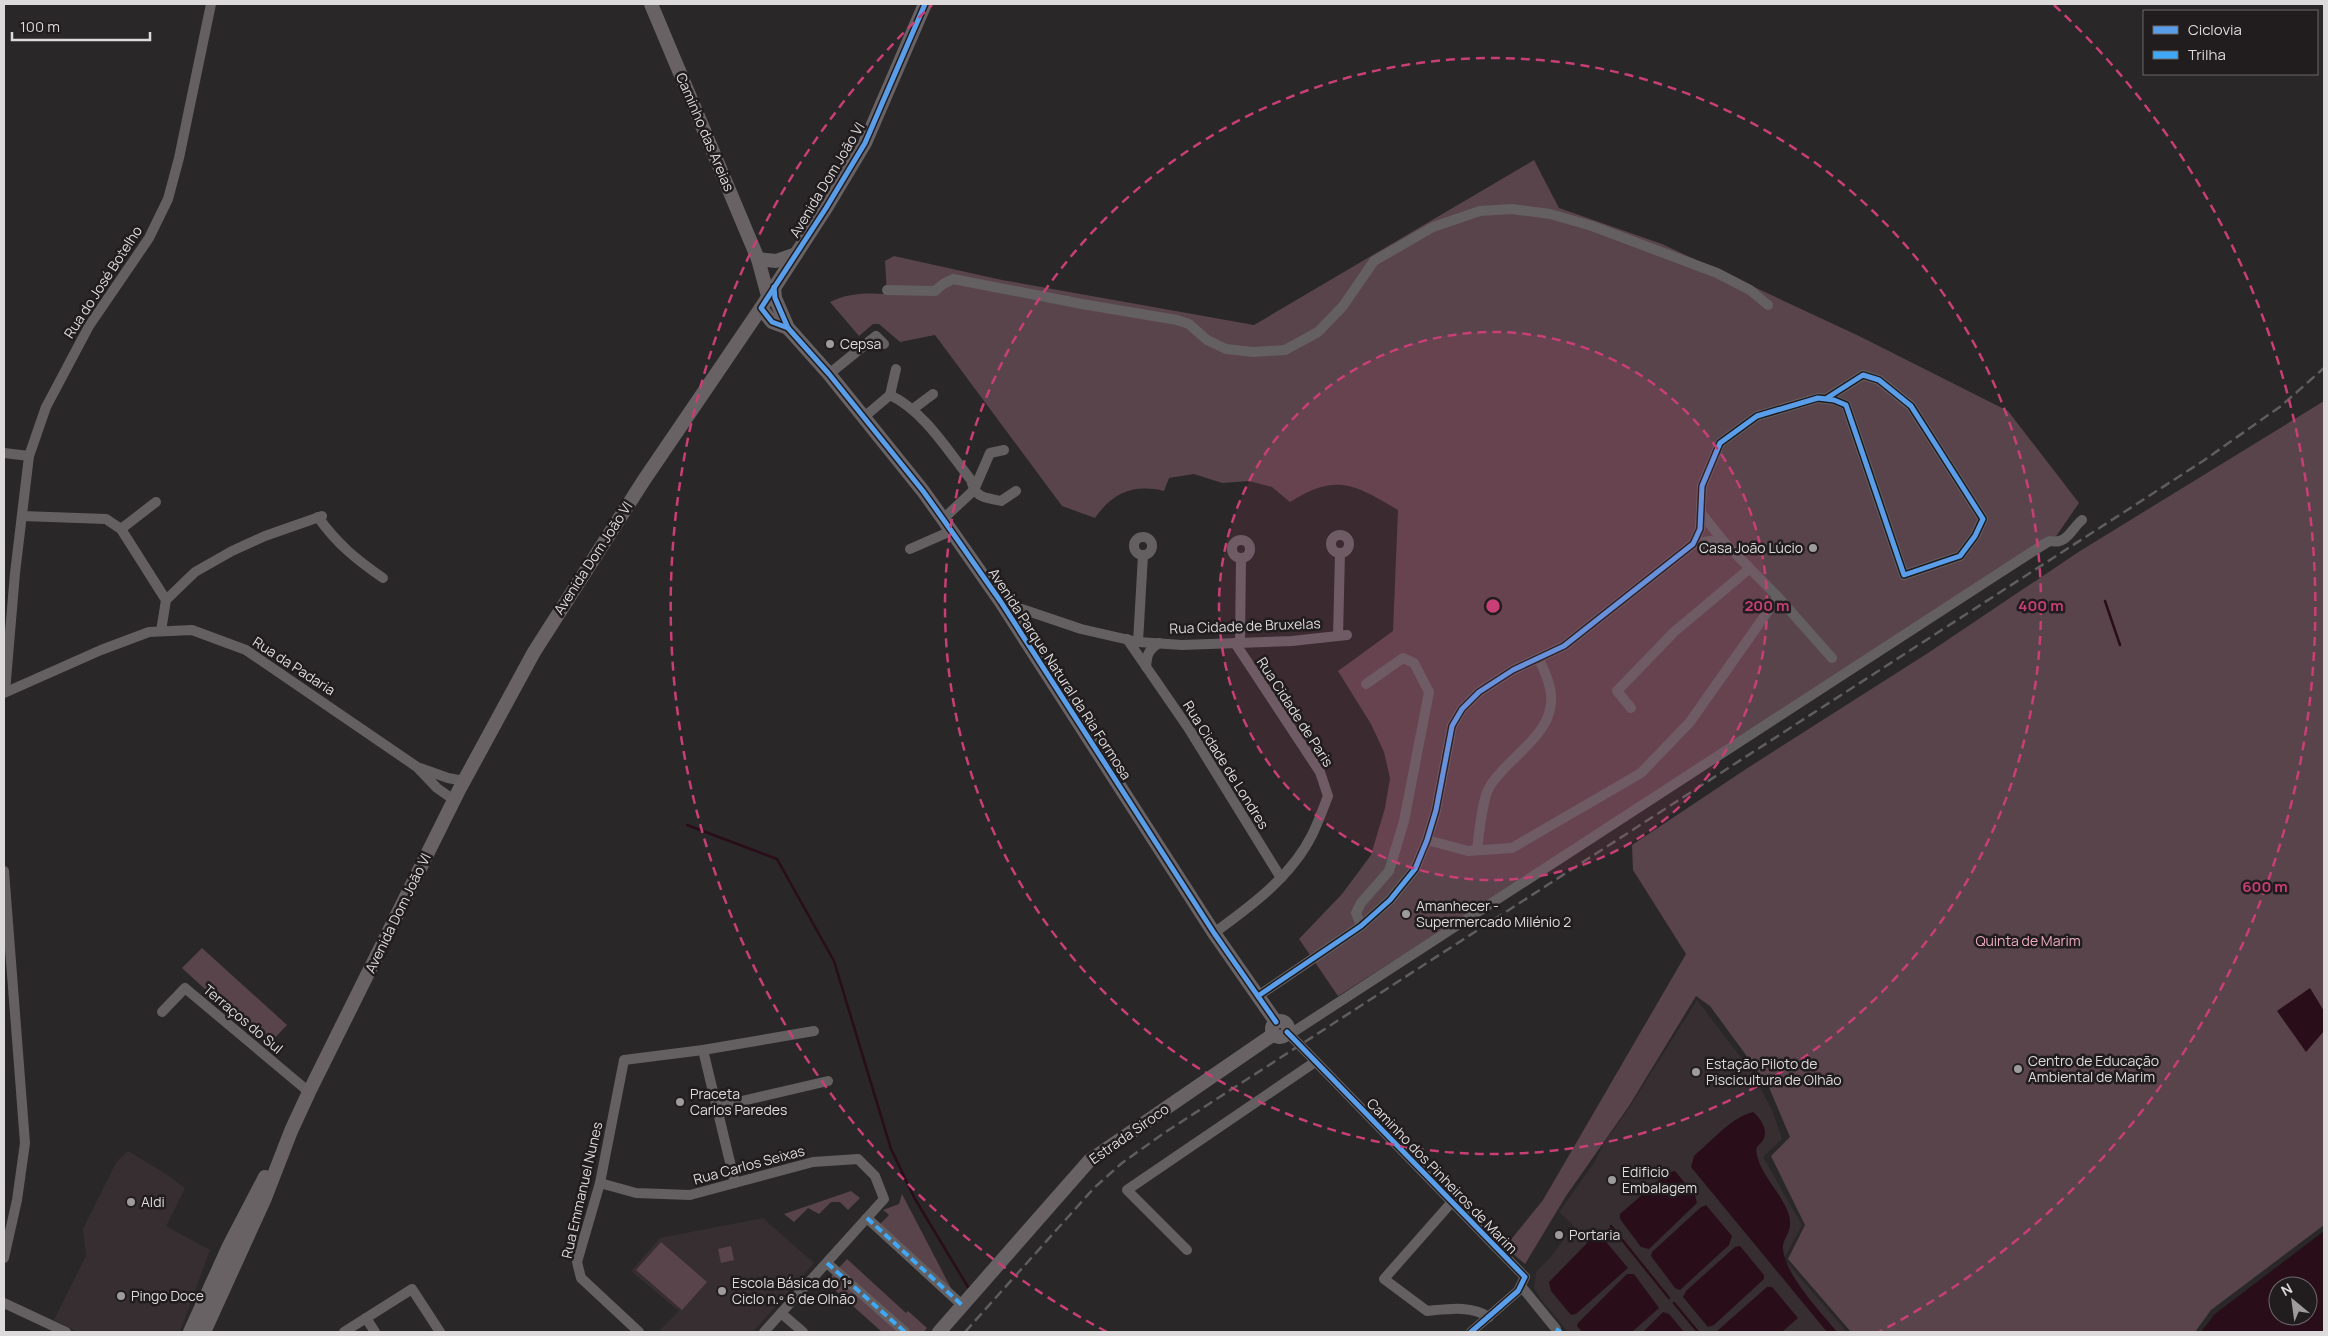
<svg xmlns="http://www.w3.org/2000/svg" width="2328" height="1336" font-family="Manrope,sans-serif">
<rect width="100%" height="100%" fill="#292728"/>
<g fill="#372e31">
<polygon points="1697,1000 1752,1072 1772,1110 1782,1139 1763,1157 1802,1225 1784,1259 1847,1332 1568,1332 1540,1298 1534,1288 1536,1272 1550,1258 1574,1226 1559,1212 1596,1160 1603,1144 1627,1111"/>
<polygon points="128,1151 166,1174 185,1188 166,1226 210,1250 180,1332 78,1332 54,1320 86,1256 83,1229 117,1161"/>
<polygon points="763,1218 814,1263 753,1332 663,1332 660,1330 679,1311 631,1271 660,1238"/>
</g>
<g fill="#59444b">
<path d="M1534,160L1559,208L1662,244L1859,336L2008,411L2079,503L2048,548L1338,996L1299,939L1342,894L1371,855L1385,808L1390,778L1384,752L1371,724L1338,671L1393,631L1398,510C1354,484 1336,473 1290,502L1272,487L1249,481L1222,483L1194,474L1169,478L1164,491C1134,484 1113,492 1095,518L1062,506L935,335L900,342L879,324H873L859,336L830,302C848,293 866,293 887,294L885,261L894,256L1002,280L1254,325Z"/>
<polygon points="2324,401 2324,1225 2211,1310 2195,1332 1851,1332 1788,1259 1805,1225 1771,1156 1790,1137 1768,1085 1710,1006 1696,996 1629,1106 1566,1196 1525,1264 1505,1247 1543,1200 1686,954 1633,870 1632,845 1746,769 1928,653 2080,551"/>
<polygon points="202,948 287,1025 267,1046 182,968"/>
<polygon points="851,1191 860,1198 848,1210 840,1202 831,1202 819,1214 808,1208 794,1222 784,1214"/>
<polygon points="902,1194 953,1292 880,1224 889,1215 883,1210 899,1204"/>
<polygon points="661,1242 707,1282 682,1310 636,1270"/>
<polygon points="731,1246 734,1260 721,1263 718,1249"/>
<polygon points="847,1259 906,1313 908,1311 927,1328 924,1332 882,1332 826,1282"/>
</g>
<g fill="#290d19" fill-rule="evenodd">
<polygon points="2310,988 2324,1011 2324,1031 2306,1052 2277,1011"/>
<path d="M1753,1112C1760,1117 1768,1130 1764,1138C1763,1142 1759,1144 1757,1147C1755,1152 1758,1158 1759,1162C1766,1180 1781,1194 1788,1212C1795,1233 1782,1236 1783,1249C1785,1275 1821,1312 1837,1332H1827L1691,1167L1694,1156L1697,1153C1713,1140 1732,1117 1753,1112Z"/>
<polygon points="1675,1171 1695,1195 1697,1203 1649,1249 1641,1247 1620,1219 1620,1214 1667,1173"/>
<polygon points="1706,1205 1732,1236 1729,1245 1680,1290 1675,1288 1651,1256 1652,1252 1700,1208"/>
<path d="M2324,1231V1332H2201L2215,1314ZM2278,1286H2308V1316H2278Z"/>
<polygon points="1596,1234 1602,1237 1628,1268 1576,1314 1571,1315 1551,1291 1549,1282"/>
<polygon points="1740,1246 1764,1275 1764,1279 1714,1325 1708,1327 1683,1297 1686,1291 1735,1247"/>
<polygon points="1627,1274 1634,1274 1659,1308 1632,1332 1582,1332 1577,1326 1578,1323"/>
<polygon points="1767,1287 1772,1287 1798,1318 1782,1332 1716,1332"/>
<polygon points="1663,1312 1669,1314 1684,1332 1643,1332"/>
</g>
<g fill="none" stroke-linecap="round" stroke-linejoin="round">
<g stroke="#290d19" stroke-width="2.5">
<polyline points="2105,601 2120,645"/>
<polyline points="687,825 777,859 834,961 891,1149 915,1199 968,1287"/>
<polyline points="1611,1226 1669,1298"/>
<polyline points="1674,1303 1698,1332"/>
</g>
<g stroke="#645f61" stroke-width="10">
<polyline points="887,290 935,291 943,284 953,279 1082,304 1177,320 1189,324 1207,340 1226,349 1253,352 1285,350 1318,332 1343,306 1374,261 1433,227 1480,211 1512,209 1550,214 1592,226 1717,273 1750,290 1768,305"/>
<polyline points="829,374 876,336 884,344"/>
<polyline points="890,395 896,369"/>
<polyline points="913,409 933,394"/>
<path d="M864,417L890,395C924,411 948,451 971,480C976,499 984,497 1001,501L1016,491"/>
<polyline points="4,453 29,456"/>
<polyline points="1702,514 1724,542"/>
<polyline points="22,516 106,519 121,529 166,600 161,631"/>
<path d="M318,517C337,544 357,560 383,578"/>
<polyline points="943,519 974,490 990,453 1004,450"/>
<polyline points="121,529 156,502"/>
<circle cx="1340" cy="544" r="9"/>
<circle cx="1143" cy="546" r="9"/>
<circle cx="1241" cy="549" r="9"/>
<polyline points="1693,544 1710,541 1724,542 1778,597 1832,658"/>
<polyline points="910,549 951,531"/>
<polyline points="166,600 195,572 232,551 265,536 322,516"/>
<polyline points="1001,602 1081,629 1138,642 1182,645 1292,641 1347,635"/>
<polyline points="1338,636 1340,553"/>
<polyline points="1127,639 1189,729 1281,878"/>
<polyline points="1138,642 1143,555"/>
<polyline points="1240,643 1241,558"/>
<path d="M1146,667C1147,655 1148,650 1159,643"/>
<polyline points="5,692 15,573 29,456 46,407 89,326 149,238 168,199 179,158 211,4"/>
<polyline points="4,693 101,650 149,632 192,630 246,650 417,767 437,788 454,800"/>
<polyline points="1631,708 1617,691 1674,632 1749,569"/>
<polyline points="420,768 448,778 464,781"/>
<polyline points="1427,840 1468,851 1512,848 1641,773 1690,722 1778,597"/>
<path d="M1477,850C1479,835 1482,798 1490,786C1509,755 1560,732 1550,688C1548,678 1543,668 1539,659"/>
<polyline points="4,871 25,1143 17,1200 4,1258"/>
<polyline points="1361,926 1356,913 1361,903 1389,871 1404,821 1429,692 1414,663 1403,658 1366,684"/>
<path d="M1214,933C1251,906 1291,877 1312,835C1318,823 1323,809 1328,796L1320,772L1235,643"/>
<polyline points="1258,996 1361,926 1390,900 1415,869 1427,840 1436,810 1452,726 1462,709 1479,692 1513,670 1564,646 1693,544 1700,529 1702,486 1720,443 1757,416 1818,398 1834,400 1846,405 1904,575 1960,556 1975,536 1983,519 1911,406 1879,380 1863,375 1827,398"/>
<polyline points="162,1012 185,988 309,1092"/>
<polyline points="1287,1032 1525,1277 1518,1291 1471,1332"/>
<path d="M1290,1034L2044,544L2050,541C2067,545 2071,529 2082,520"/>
<polyline points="703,1050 735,1183"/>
<polyline points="716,1107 828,1081"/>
<polyline points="600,1183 636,1193 690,1195 813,1162 858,1159 875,1176 884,1199 764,1332"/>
<path d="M1451,1203L1384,1279L1427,1311C1448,1309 1471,1305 1489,1317"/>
<polyline points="867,1218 963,1306"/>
<polyline points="1187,1250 1127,1190 1315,1062"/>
<polyline points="827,1263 905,1332"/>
<polyline points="1521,1286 1556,1329"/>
<polyline points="4,1303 66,1332"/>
<polyline points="781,1313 803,1332"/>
<polyline points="366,1318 375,1332"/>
<polyline points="344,1332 412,1289 440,1332"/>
<polyline points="639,1332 581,1278 577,1262 600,1183 624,1060 703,1050 814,1031"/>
</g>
<g stroke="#686264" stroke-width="14">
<polyline points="651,4 758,259 768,296"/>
<polyline points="758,259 776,261 796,254"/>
<polyline points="774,287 775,298 788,328 829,374 923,491 943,519 1001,602 1214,933 1276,1022"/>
<polyline points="761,308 772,322 788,328"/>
<circle cx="1280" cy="1029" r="8"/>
<polyline points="190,1332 229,1246 265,1177"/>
<polyline points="204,1332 265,1198 291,1131 309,1092 459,790 534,652 644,480 761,308 826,208 865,143 925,4"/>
<polyline points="939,1332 1089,1161 1274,1034"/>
</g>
<polyline stroke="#605d5e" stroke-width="2.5" stroke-dasharray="10 5" stroke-linecap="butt" points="965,1332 1094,1188 1122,1163 1164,1133 2203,461 2281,406 2324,368"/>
<g stroke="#3fa9f5" stroke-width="4" stroke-dasharray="8 4" stroke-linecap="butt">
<polyline points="867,1218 963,1306"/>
<polyline points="827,1263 905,1332"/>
<polyline points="1556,1329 1561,1332"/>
</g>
<defs>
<g id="cycleway">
<polyline points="774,287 775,298 788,328 829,374 923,491 943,519 1001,602 1214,933 1276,1022"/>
<polyline points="788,328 772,322 761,308 826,208 865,143 925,4"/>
<polyline points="1258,996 1361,926 1390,900 1415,869 1427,840 1436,810 1452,726 1462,709 1479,692 1513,670 1564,646 1693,544 1700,529 1702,486 1720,443 1757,416 1818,398 1834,400 1846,405 1904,575 1960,556 1975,536 1983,519 1911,406 1879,380 1863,375 1827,398"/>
<polyline points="1287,1032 1525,1277 1518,1291 1471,1332"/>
</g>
</defs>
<use href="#cycleway" stroke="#211c1e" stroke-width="8"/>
<use href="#cycleway" stroke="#5a9eea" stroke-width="5"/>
</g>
<circle cx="1493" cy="606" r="274" fill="#c73f75" fill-opacity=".12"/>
<g fill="none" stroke="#c73f75" stroke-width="2.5" stroke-dasharray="9 6">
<circle cx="1493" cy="606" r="274"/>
<circle cx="1493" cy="606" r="548"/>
<path d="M1107 1332A822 822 0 0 1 932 5M2054 5A822 822 0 0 1 1879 1332"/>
</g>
<g fill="#9e9b9c" stroke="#211c1e" stroke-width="2">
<circle cx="830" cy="344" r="5"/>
<circle cx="1813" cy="548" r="5"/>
<circle cx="1406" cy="914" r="5"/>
<circle cx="2018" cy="1069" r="5"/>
<circle cx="1696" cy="1072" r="5"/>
<circle cx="680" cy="1102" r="5"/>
<circle cx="1612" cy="1180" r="5"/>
<circle cx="131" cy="1202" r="5"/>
<circle cx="1559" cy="1235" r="5"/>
<circle cx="722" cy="1291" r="5"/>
<circle cx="121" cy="1296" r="5"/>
</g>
<g text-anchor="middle" stroke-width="5" stroke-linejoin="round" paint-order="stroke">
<g font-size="14" fill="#dddadb" stroke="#211c1e">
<text transform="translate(705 132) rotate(67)" y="5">Caminho das Areias</text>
<text transform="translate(827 180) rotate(-59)" y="5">Avenida Dom João VI</text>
<text transform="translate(103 282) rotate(-57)" y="5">Rua do José Botelho</text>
<text transform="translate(593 558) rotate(-57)" y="5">Avenida Dom João VI</text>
<text transform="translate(1245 626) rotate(-2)" y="5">Rua Cidade de Bruxelas</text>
<text transform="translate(294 666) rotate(33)" y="5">Rua da Padaria</text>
<text transform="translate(1060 674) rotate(57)" y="5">Avenida Parque Natural da Ria Formosa</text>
<text transform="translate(1295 712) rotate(57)" y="5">Rua Cidade de Paris</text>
<text transform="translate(1226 765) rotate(58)" y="5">Rua Cidade de Londres</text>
<text transform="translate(398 913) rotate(-64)" y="5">Avenida Dom João VI</text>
<text transform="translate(243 1019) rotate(40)" y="5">Terraços do Sul</text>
<text transform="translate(1129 1134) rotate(-35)" y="5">Estrada Siroco</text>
<text transform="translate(749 1165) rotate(-15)" y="5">Rua Carlos Seixas</text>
<text transform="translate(1442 1176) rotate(46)" y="5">Caminho dos Pinheiros de Marim</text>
<text transform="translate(582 1190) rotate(-77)" y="5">Rua Emmanuel Nunes</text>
</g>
<g font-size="14" fill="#dddadb" stroke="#211c1e" text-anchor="start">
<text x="840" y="349">Cepsa</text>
<text x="1803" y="553" text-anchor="end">Casa João Lúcio</text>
<text x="1416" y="911">Amanhecer -<tspan x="1416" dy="16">Supermercado Milénio 2</tspan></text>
<text x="2028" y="1066">Centro de Educação<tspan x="2028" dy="16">Ambiental de Marim</tspan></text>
<text x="1706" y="1069">Estação Piloto de<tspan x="1706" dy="16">Piscicultura de Olhão</tspan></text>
<text x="690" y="1099">Praceta<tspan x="690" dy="16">Carlos Paredes</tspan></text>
<text x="1622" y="1177">Edificio<tspan x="1622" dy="16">Embalagem</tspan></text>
<text x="141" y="1207">Aldi</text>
<text x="1569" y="1240">Portaria</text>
<text x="732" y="1288">Escola Básica do 1º<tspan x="732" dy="16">Ciclo n.º 6 de Olhão</tspan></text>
<text x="131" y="1301">Pingo Doce</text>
</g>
<g font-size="14" fill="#efabc3" stroke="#211c1e">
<text x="2028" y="946">Quinta de Marim</text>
</g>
</g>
<circle cx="1493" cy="606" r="8" fill="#c73f75" stroke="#211c1e" stroke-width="2.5"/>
<g font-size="15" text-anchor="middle" font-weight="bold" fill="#c73f75" stroke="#211c1e" stroke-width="5" stroke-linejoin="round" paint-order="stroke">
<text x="1767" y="611">200 m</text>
<text x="2041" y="611">400 m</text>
<text x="2265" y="892">600 m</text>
</g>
<rect width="2328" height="1336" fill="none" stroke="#dddadb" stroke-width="10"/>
<rect x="2143" y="10" width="175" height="65" fill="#211c1e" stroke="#6c686a"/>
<rect x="2153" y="26" width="25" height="8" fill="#5a9eea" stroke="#6c686a"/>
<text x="2188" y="35" font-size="15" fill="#dddadb">Ciclovia</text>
<rect x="2153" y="51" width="25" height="8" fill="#3fa9f5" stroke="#6c686a"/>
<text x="2188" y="60" font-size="15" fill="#dddadb">Trilha</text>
<g transform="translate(2293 1301) rotate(331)"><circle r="24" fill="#211c1e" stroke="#6c686a"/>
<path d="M0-4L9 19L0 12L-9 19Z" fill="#9e9b9c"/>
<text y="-8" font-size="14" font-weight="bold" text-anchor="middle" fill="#dddadb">N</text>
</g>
<path d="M12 32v8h138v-8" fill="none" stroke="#dddadb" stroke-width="2.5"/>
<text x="20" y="32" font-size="15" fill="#dddadb" stroke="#211c1e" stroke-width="4" paint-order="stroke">100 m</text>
</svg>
